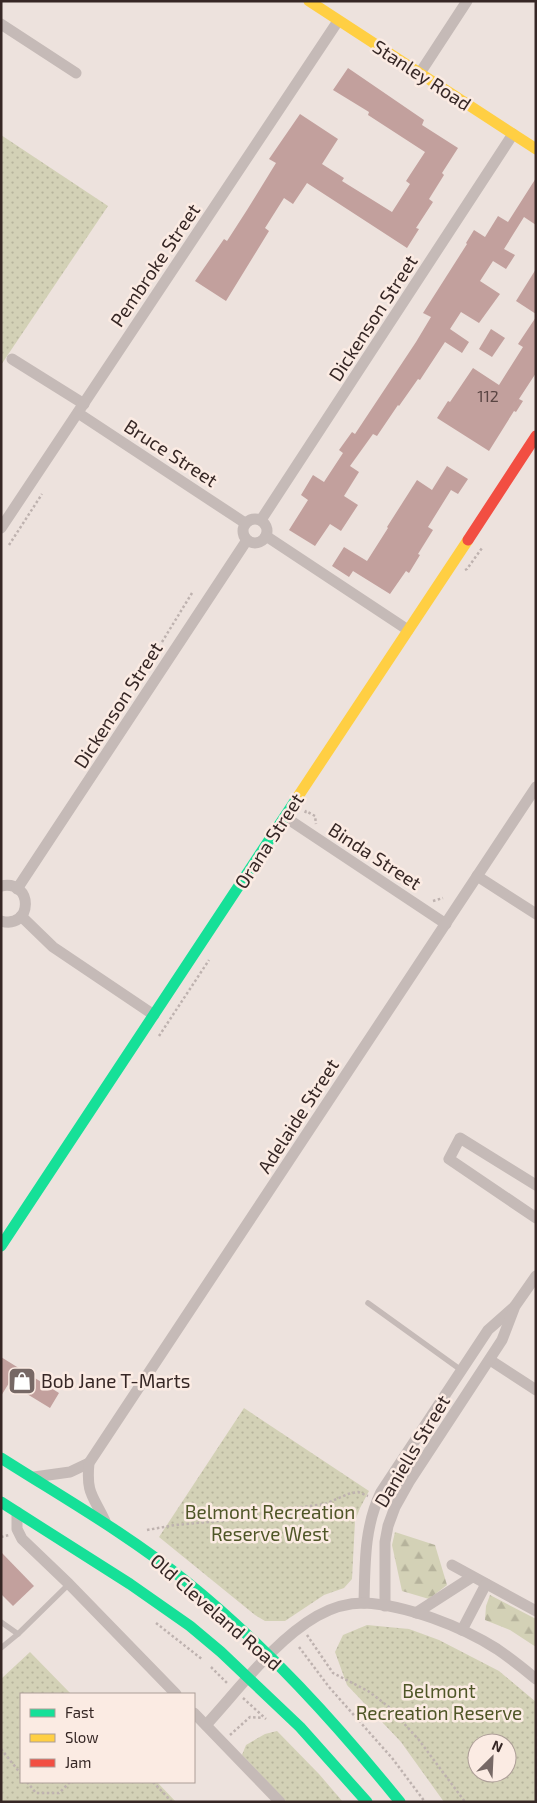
<svg xmlns="http://www.w3.org/2000/svg" width="537" height="1803" font-family="'Exo 2',sans-serif">
<defs>
<pattern id="forest-firs" width="22" height="20" patternUnits="userSpaceOnUse" patternTransform="scale(1.25)"><rect width="22" height="20" fill="#d3d1b6"/><path d="M5 1l3.5 6h-7zM16 11l3.5 6h-7z" fill="#b6b39c"/></pattern>
<pattern id="park-dots" width="8" height="8" patternUnits="userSpaceOnUse" patternTransform="scale(1.25)"><rect width="8" height="8" fill="#d3d1b6"/><path d="M2 2h.1M6 6h.1" fill="none" stroke="#b6b39c" stroke-width="1.8" stroke-linecap="round"/></pattern>
</defs>
<rect width="100%" height="100%" fill="#ede2dd"/>
<g fill="url(#forest-firs)">
<polygon points="395,1532 435,1545 447,1585 429,1599 402,1591 392,1545"/>
<polygon points="490,1595 536,1619 536,1647 510,1630 485,1620 486,1606"/>
</g>
<g fill="url(#park-dots)" fill-rule="evenodd">
<polygon points="1,135 108,206 1,365"/>
<polygon points="244,1408 369,1491 360,1508 355,1521 352,1579 344,1588 324,1595 285,1621 265,1621 255,1615 159,1537"/>
<path d="M367,1625L409,1629L439,1640L499,1671L536,1702V1802H444L401,1742L347,1685L335,1652L343,1635ZM477,1743H507V1773H477Z"/>
<polygon points="30,1652 71,1694 21,1694 21,1782 157,1782 176,1802 1,1802 1,1679"/>
<polygon points="277,1731 319,1774 343,1802 287,1802 242,1755 246,1745 265,1734"/>
</g>
<g fill="#c2a09d">
<polygon points="348,68 424,120 422,125 458,148 442,173 444,175 429,199 433,202 416,228 419,229 407,248 307,183 293,204 284,198 265,228 269,231 226,301 195,281 224,239 227,241 247,210 276,163 269,159 300,114 338,139 322,164 344,178 342,181 392,212 410,184 406,181 425,152 368,115 369,112 333,90"/>
<polygon points="536,178 536,225 524,217 504,249 515,255 506,269 493,261 480,281 500,294 479,323 461,312 450,329 469,342 462,353 445,342 420,380 418,379 399,406 398,405 377,436 373,434 350,466 359,472 344,496 358,505 341,531 330,524 315,546 289,530 308,500 301,495 313,475 324,482 343,453 339,450 352,432 355,434 416,342 431,317 423,313 467,244 466,243 474,230 485,237 498,216 508,222"/>
<polygon points="536,269 536,314 516,301"/>
<polygon points="536,317 536,373 519,399 523,401 516,412 514,411 489,451 437,418 448,401 450,402 473,368 499,385 523,347 518,344"/>
<polygon points="491,329 505,338 492,357 479,349"/>
<polygon points="447,466 468,479 458,494 451,490 428,527 433,530 418,554 420,555 409,573 406,571 390,594 353,571 349,577 332,566 344,547 367,561 388,528 387,527 417,480 432,490"/>
<polygon points="1,1357 59,1393 50,1408 9,1383 1,1396"/>
<polygon points="1,1552 34,1586 13,1606 1,1594"/>
</g>
<g fill="none" stroke-linecap="round" stroke-linejoin="round">
<g stroke="#beb2af" stroke-width="2.5" stroke-dasharray="2.5 2.5" stroke-linecap="butt">
<polyline points="9,545 42,494"/>
<polyline points="465,570 467,569 482,548"/>
<polyline points="162,642 192,593"/>
<polyline points="305,813 306,811 315,816 316,824"/>
<polyline points="433,901 443,898"/>
<polyline points="159,1036 209,960"/>
<polyline points="289,1509 291,1518"/>
<polyline points="147,1530 175,1525 241,1519 272,1511 325,1504 348,1494 358,1492 368,1496"/>
<polyline points="1,1537 9,1535"/>
<polyline points="156,1623 203,1660"/>
<polyline points="307,1635 333,1673 368,1691 389,1707 419,1740 465,1802"/>
<polyline points="299,1647 329,1687 392,1758 425,1802"/>
<polyline points="211,1667 228,1684"/>
<polyline points="243,1698 266,1719"/>
<polyline points="230,1735 250,1717 263,1718"/>
<polyline points="1,1749 21,1774"/>
<polyline points="27,1782 36,1793 59,1793 70,1782"/>
<polyline points="153,1782 172,1802"/>
</g>
<g stroke="#c5bab7" stroke-width="5.5">
<polyline points="368,1303 461,1370"/>
<polyline points="1,1622 18,1634"/>
<polyline points="1,1648 18,1634 69,1584"/>
</g>
<g stroke="#c5bab7" stroke-width="11">
<polyline points="1,24 76,73"/>
<polyline points="420,73 467,1"/>
<polyline points="12,359 84,404"/>
<polyline points="78,413 245,523"/>
<circle cx="255" cy="531" r="12"/>
<polyline points="261,520 513,134"/>
<polyline points="1,528 338,21"/>
<polyline points="266,536 408,630"/>
<polyline points="285,817 446,924"/>
<polyline points="477,876 536,914"/>
<path d="M1,886C34,879 33,930 1,921"/>
<polyline points="17,889 247,540"/>
<polyline points="21,916 53,947 154,1015"/>
<polyline points="536,1185 460,1138 449,1159 536,1218"/>
<polyline points="490,1360 536,1390"/>
<polyline points="34,1477 70,1472 89,1463"/>
<polyline points="17,1512 17,1529 22,1539 69,1584 176,1694"/>
<path d="M105,1521C93,1495 86,1494 89,1463L536,787"/>
<polyline points="452,1565 536,1611"/>
<path d="M364,1603C365,1565 364,1527 381,1492L488,1330L514,1307"/>
<polyline points="385,1606 385,1542 388,1526 395,1507 409,1482 502,1340 515,1306 536,1276"/>
<polyline points="416,1613 472,1577"/>
<polyline points="462,1630 486,1584"/>
<polyline points="194,1713 280,1802"/>
<path d="M206,1725C239,1689 275,1640 317,1616C331,1608 348,1603 364,1603C406,1605 461,1626 497,1649C510,1658 524,1669 536,1679"/>
</g>
<g stroke="#16e098" stroke-width="11">
<polyline points="1,1246 297,798"/>
<path d="M1,1458C64,1498 129,1535 187,1582C267,1647 335,1722 400,1802"/>
<polyline points="1,1502 130,1584 190,1626 221,1652 300,1727 367,1802"/>
</g>
<g stroke="#ffcf43" stroke-width="11">
<polyline points="309,1 536,149"/>
<polyline points="297,798 468,540"/>
</g>
<polyline stroke="#f24e42" stroke-width="11" points="468,540 536,436"/>
</g>
<defs>
<symbol id="shop-square" viewBox="-11 -11 22 22"><rect x="-9" y="-9" width="18" height="18" rx="4" fill="#766865" stroke="#fbebe3"/><path d="M-5-2.5h2.3a2.7 3.5 0 0 1 5.4 0H5L5.5 6h-11ZM-1.5-2.5h3a1.5 2.3 0 0 0-3 0Z" fill="#fff"/></symbol>
</defs>
<g fill-rule="evenodd">
<use href="#shop-square" x="6" y="1365" width="32" height="32"/>
</g>
<g text-anchor="middle" stroke-width="5" stroke-linejoin="round" paint-order="stroke">
<g font-size="16" fill="#594543">
<text x="488" y="402">112</text>
</g>
<g font-size="19" fill="#362725" stroke="#fbebe3">
<text transform="translate(422 75) rotate(33)" y="7">Stanley Road</text>
<text transform="translate(155 265) rotate(-56)" y="7">Pembroke Street</text>
<text transform="translate(373 318) rotate(-57)" y="7">Dickenson Street</text>
<text transform="translate(171 453) rotate(33)" y="7">Bruce Street</text>
<text transform="translate(118 705) rotate(-57)" y="7">Dickenson Street</text>
<text transform="translate(269 841) rotate(-57)" y="7">Orana Street</text>
<text transform="translate(375 856) rotate(33)" y="7">Binda Street</text>
<text transform="translate(298 1116) rotate(-57)" y="7">Adelaide Street</text>
<text transform="translate(412 1451) rotate(-59)" y="7">Daniells Street</text>
<text transform="translate(216 1612) rotate(41)" y="7">Old Cleveland Road</text>
</g>
<g font-size="19" fill="#362725" stroke="#fbebe3" text-anchor="start">
<text x="41" y="1388">Bob Jane T-Marts</text>
</g>
<g font-size="19" fill="#4f5627" stroke="#fbebe3">
<text x="270" y="1519">Belmont Recreation<tspan x="270" dy="22">Reserve West</tspan></text>
<text x="439" y="1698">Belmont<tspan x="439" dy="22">Recreation Reserve</tspan></text>
</g>
</g>
<rect width="537" height="1803" fill="none" stroke="#362725" stroke-width="5"/>
<rect x="20" y="1693" width="175" height="90" fill="#fbebe3" stroke="#ac9d97"/>
<rect x="30" y="1709" width="25" height="8" fill="#16e098" stroke="#ac9d97"/>
<text x="65" y="1718" font-size="15" fill="#362725">Fast</text>
<rect x="30" y="1734" width="25" height="8" fill="#ffcf43" stroke="#ac9d97"/>
<text x="65" y="1743" font-size="15" fill="#362725">Slow</text>
<rect x="30" y="1759" width="25" height="8" fill="#f24e42" stroke="#ac9d97"/>
<text x="65" y="1768" font-size="15" fill="#362725">Jam</text>
<g transform="translate(492 1758) rotate(24)"><circle r="24" fill="#fbebe3" stroke="#ac9d97"/>
<path d="M0-4L9 19L0 12L-9 19Z" fill="#766865"/>
<text y="-8" font-size="14" font-weight="bold" text-anchor="middle" fill="#362725">N</text>
</g>
</svg>
